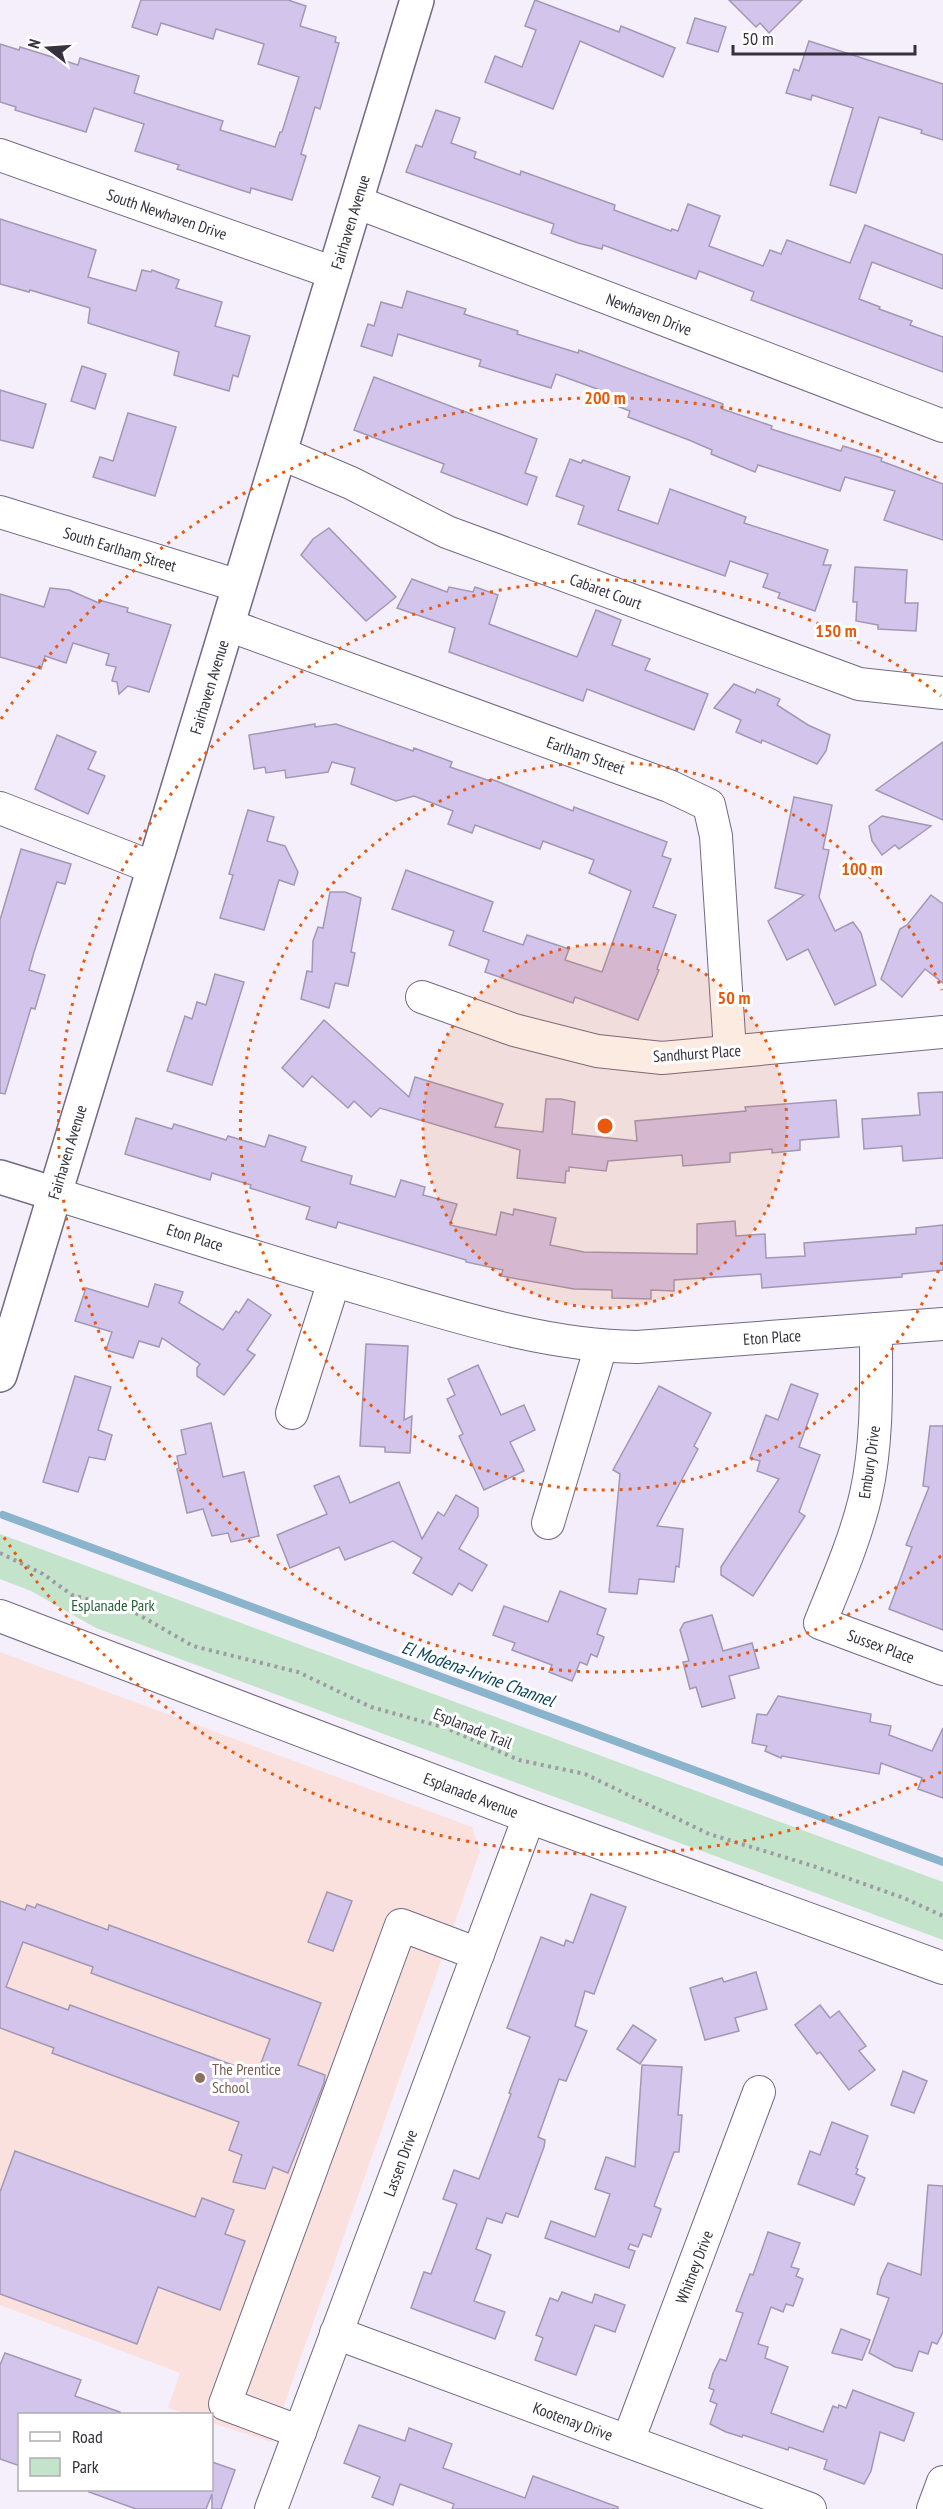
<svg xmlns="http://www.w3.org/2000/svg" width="943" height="2509" font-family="'PT Sans Narrow',sans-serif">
<rect width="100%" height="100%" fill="#f4effb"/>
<polygon fill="#fbe1dd" points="0,1652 472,1827 480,1851 271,2442 212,2423 212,2414 187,2414 168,2408 180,2373 0,2305"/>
<polygon fill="#c3e4ca" points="0,1534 943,1882 943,1940 96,1628 31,1591 0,1579"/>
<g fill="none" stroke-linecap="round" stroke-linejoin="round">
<polyline stroke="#89b4cb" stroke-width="8" points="3,1515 943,1862"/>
</g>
<g fill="#d3c4ec" stroke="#a298b4" stroke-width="1.5" fill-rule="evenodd">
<polygon points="141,0 288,0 306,6 300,26 336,37 335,42 339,43 320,109 315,107 301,154 306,156 292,200 251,188 250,193 177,169 179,165 135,151 144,124 94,108 86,132 15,110 16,107 0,102 0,44 19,50 20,47 78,65 80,58 139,76 134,93 223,121 220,130 275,147 280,132 282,132 299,77 258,64 264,44 216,29 213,39 161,23 157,35 132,27"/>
<polygon points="535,0 619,32 621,26 675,48 663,77 580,41 553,109 485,82 495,56 522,67 536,30 525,26"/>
<polygon points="729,0 802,0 769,33 760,23 756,27"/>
<polygon points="695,18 726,27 718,52 687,43"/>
<polygon points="809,41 943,84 943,140 921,133 922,130 879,117 856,193 830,185 853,108 812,95 811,100 786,93 794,69 799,71"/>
<polygon points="436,110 460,118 451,143 476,152 474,158 520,175 521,171 615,205 614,210 671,231 672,229 678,231 688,204 720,216 709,246 763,266 770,250 781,254 787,240 850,263 865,225 943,255 943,289 872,262 859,299 880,307 879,309 912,321 910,325 943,337 943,372 751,300 754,292 699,271 696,279 603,245 602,249 578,243 551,233 554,224 406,172 416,145 422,147"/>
<polygon points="0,219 96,250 88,277 136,291 142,270 151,272 152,270 179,280 176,288 222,302 215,326 250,336 238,377 233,375 229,391 174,375 179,352 88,323 90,308 30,290 29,292 0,284"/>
<polygon points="407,291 466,309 464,314 518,331 517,334 578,353 579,350 723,404 722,409 772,426 771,429 841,451 843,446 882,458 881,461 943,484 943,540 884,520 895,491 845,477 840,491 758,465 755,472 711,454 712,450 689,440 628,417 630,411 596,398 600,390 556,374 551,388 479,366 481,360 398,334 392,356 361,346 368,324 374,326 381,302 402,308"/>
<polygon points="82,366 106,374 95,409 71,401"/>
<polygon points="374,377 537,439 525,473 537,477 527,505 441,472 444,464 354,430"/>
<polygon points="0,390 46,404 33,448 0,440"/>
<polygon points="128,413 176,427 155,496 93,477 100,457 113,461"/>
<polygon points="570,459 581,463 583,460 630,477 618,510 658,524 670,489 746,517 744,523 828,550 823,565 831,565 815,611 778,598 780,593 763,587 768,574 730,561 725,576 578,524 584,506 556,496"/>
<polygon points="329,528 396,597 366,621 301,555 313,539"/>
<polygon points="855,567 907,570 905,603 918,603 916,631 878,629 878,625 856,621 857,602 853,602"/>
<polygon points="412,579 447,592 449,587 473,592 475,587 498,595 489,624 577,657 596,610 621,620 612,645 650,659 645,670 708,694 694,730 587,689 583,701 449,652 455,628 397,608"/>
<polygon points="50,588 69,590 99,603 99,600 128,608 127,612 171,625 149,692 128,686 119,694 117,682 112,681 116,667 106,665 109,654 73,643 66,663 45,656 41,669 0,657 0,594 44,607"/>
<polygon points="734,684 755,693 757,689 780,699 777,705 808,725 830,735 826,751 817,764 762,740 761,743 736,732 741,720 714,708"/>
<polygon points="315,724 315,727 336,724 413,751 414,748 452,762 450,767 490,781 491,779 573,811 574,807 667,842 662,856 671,859 653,907 676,915 657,969 659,970 638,1020 575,997 573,1003 485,972 489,960 449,945 454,931 392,909 406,870 493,902 483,931 523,945 527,935 569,949 565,960 602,972 631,891 589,873 594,860 543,841 540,849 475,825 472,833 448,824 453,811 414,796 396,801 351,784 355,768 332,762 328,772 286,778 285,770 266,773 265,767 254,769 249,735"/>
<polygon points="57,735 96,752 88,769 105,776 88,814 35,789"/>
<polygon points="943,742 943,820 876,790"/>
<polygon points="794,797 832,805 823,849 829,850 819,897 835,931 853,922 861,933 876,985 835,1005 808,949 787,960 768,921 804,895 775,888"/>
<polygon points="248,810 274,817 267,841 285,846 298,872 294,885 279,880 264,930 220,918 233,875 229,874"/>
<polygon points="882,816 931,826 899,849 895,845 882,855 872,841 869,826"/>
<polygon points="21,849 71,864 65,884 57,882 34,952 29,970 45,975 35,1009 31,1008 5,1094 0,1093 0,920"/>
<polygon points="330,892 345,892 361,898 351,952 355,953 348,986 335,983 329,1008 301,999 307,971 312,972 313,941 318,927 323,928"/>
<polygon points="931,895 943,904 943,983 925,969 902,997 881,979 900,929 907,925"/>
<polygon points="215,974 244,982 212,1085 167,1071 185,1016 192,1019 197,1002 206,1005"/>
<polygon points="324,1020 409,1097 415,1077 503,1104 495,1127 543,1132 546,1099 561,1099 575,1102 572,1134 637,1141 635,1121 746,1111 745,1107 836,1100 839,1137 800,1140 800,1150 772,1153 772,1149 730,1153 730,1162 683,1166 682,1155 608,1161 606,1171 569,1167 569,1171 566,1171 565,1183 517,1178 520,1150 380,1108 371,1117 354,1101 348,1108 312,1076 303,1087 282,1068"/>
<polygon points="943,1092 943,1158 903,1161 902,1146 864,1149 862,1119 920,1115 918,1093"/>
<polygon points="136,1118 172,1129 174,1124 226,1140 228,1136 265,1147 269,1135 306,1147 301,1161 352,1176 350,1184 395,1197 401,1180 425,1187 423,1195 457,1204 450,1225 496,1235 501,1212 513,1215 514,1209 556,1218 550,1245 584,1252 697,1254 697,1224 735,1221 736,1236 765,1234 766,1258 805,1256 804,1243 916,1234 916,1228 943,1225 943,1270 902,1274 902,1277 762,1288 761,1274 674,1280 674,1291 651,1290 651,1299 612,1298 612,1290 574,1289 501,1276 503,1270 466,1262 466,1260 338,1222 336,1228 306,1219 310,1207 250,1188 251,1185 212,1173 210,1180 125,1154"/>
<polygon points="155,1284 183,1292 179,1303 223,1330 236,1311 239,1313 248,1299 271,1315 247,1350 255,1355 224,1395 197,1376 197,1368 200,1364 162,1338 159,1347 139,1341 133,1358 106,1350 112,1332 75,1321 86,1288 148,1307"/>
<polygon points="366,1344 408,1346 404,1420 412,1416 410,1453 385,1452 385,1447 360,1446"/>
<polygon points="478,1365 501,1415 524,1405 535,1430 510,1442 524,1471 484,1490 459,1436 463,1434 447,1399 455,1395 448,1379"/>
<polygon points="75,1376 111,1387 98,1430 112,1435 105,1460 89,1457 78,1492 43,1482"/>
<polygon points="791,1384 818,1394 799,1447 820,1455 799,1512 805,1516 753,1596 721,1575 721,1567 779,1479 757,1471 760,1461 750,1458 766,1415 778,1420"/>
<polygon points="659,1386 711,1413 694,1446 698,1449 657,1526 683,1529 679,1567 676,1566 674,1582 639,1579 637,1594 609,1592 620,1474 613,1470"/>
<polygon points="211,1423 223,1477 244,1472 259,1536 231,1542 228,1533 212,1536 203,1509 187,1513 177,1469 179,1468 177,1456 186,1454 181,1430"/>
<polygon points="930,1426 943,1426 943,1630 889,1609 912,1547 906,1545 929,1487 923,1486"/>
<polygon points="339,1476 350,1503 399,1482 422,1539 438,1512 444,1516 456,1495 478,1508 478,1516 459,1549 487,1565 472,1591 459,1583 452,1595 413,1573 422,1558 393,1541 345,1560 339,1547 290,1568 277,1535 327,1514 314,1486"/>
<polygon points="560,1591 606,1609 597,1634 604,1637 597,1657 591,1654 587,1665 580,1662 572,1681 549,1672 552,1665 512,1650 515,1643 493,1635 504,1606 548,1622"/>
<polygon points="712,1615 723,1651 752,1643 759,1668 729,1676 735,1698 702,1707 696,1687 690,1689 683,1662 689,1661 680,1630 684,1623"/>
<polygon points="778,1696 871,1714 870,1722 891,1726 889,1735 932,1751 943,1728 943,1798 918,1789 922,1778 881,1763 879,1774 782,1756 781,1758 765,1751 767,1746 752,1743 757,1714 767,1715"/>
<polygon points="327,1892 352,1901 333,1951 308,1942"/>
<polygon points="591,1894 626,1907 594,1994 585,1991 575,2026 587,2031 566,2081 559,2079 538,2137 545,2140 544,2147 518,2217 506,2213 502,2223 487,2218 476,2249 491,2255 474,2301 505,2312 495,2339 411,2308 424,2272 431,2274 457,2204 443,2199 454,2170 479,2179 511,2094 509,2093 530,2037 507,2028 541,1937 564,1946 566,1940 573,1943"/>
<path d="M0,1901L25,1910L27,1905L35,1908L37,1904L108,1930L109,1925L321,2003L298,2065L325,2075L324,2083L288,2173L273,2167L265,2189L233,2182L242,2155L229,2150L239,2122L52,2053L54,2048L0,2028ZM23,1942L93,1967L91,1973L270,2039L257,2074L70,2005L68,2010L6,1987Z"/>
<polygon points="756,1972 767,2009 735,2018 739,2031 705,2040 690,1988 722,1978 724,1982"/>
<polygon points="820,2005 830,2018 839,2011 866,2046 859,2051 875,2070 849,2090 820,2052 817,2054 795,2025"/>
<polygon points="633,2025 656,2040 640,2064 617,2049"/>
<polygon points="642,2065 682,2067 678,2115 682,2115 679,2152 674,2152 654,2206 661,2209 651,2237 643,2234 638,2247 630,2244 628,2249 635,2251 629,2268 545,2238 551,2221 595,2237 610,2194 595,2189 606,2157 635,2167"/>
<polygon points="903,2071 927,2081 914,2113 891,2105"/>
<polygon points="832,2122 868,2136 856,2168 858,2169 856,2174 865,2178 854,2205 798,2184 810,2151 820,2155"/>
<polygon points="15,2151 195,2217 202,2198 234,2210 225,2234 245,2241 220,2310 158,2287 137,2344 0,2294 0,2192"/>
<polygon points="928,2185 943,2186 943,2332 937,2344 932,2342 928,2354 919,2351 912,2371 895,2367 869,2353 889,2298 877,2294 881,2278 888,2263 921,2275"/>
<polygon points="768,2232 800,2243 791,2267 799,2269 796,2276 803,2279 793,2306 786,2304 783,2312 771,2307 758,2344 768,2347 765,2358 788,2367 771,2413 823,2432 833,2406 838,2408 839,2405 846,2408 853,2390 914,2413 904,2441 880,2432 871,2471 864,2484 824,2469 827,2460 789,2447 788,2450 743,2435 742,2437 726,2432 710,2424 717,2404 710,2401 714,2390 709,2388 713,2373 720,2359 726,2361 743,2313 736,2311 750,2274 753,2275"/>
<polygon points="562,2292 592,2303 595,2294 625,2305 615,2332 595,2325 576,2375 535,2360 543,2338 536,2335 550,2298 558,2301"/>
<polygon points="841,2329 870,2340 862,2360 832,2353"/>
<polygon points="5,2353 81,2380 75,2396 120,2412 120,2415 20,2415 20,2466 0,2459 0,2365"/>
<polygon points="359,2425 405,2441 409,2428 452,2444 443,2468 525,2498 533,2476 618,2507 618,2509 452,2509 454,2504 400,2484 393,2505 372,2497 380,2477 344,2463"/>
<polygon points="212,2462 235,2470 221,2509 212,2509 212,2494 206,2509 136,2509 89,2492 89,2490 212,2490"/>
</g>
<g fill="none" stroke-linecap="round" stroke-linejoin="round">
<defs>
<g id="minor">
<polyline points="0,155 334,273"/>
<polyline points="356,202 943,426"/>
<polyline points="280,453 351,483 447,532 859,684 943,693"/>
<polyline points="0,512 239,586"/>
<polyline points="228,625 669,786 709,805 716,836 730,1051"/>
<polyline points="0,808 154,868"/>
<polyline points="422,997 514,1030 597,1051 662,1058 943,1032"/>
<path d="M55,1194C162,1227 268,1262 376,1293C461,1318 548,1346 637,1347L943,1324"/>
<path d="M876,1329C876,1383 878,1440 866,1494C856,1538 837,1581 820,1623L943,1669"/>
<polyline points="292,1413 334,1281"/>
<polyline points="548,1523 601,1346"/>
<polyline points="0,1616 529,1817 943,1968"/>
<polyline points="336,2333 810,2509"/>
<polyline points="300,2432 225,2404 401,1925 478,1954"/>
<polyline points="628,2441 759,2092"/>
<polyline points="271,2509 529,1817"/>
<polyline points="933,2509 943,2482"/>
</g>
<g id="major">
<polyline points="0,1177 55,1194"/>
<polyline points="0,1375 417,0"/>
</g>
</defs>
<use href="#minor" stroke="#736984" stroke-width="34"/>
<use href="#major" stroke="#736984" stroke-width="36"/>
<polyline stroke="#9f9aa6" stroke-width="4" stroke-dasharray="3 4.5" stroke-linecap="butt" points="0,1553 43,1574 72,1595 132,1611 193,1646 298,1672 371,1707 446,1728 519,1760 585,1774 709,1834 813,1866 904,1898 943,1916"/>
<use href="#minor" stroke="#fff" stroke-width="32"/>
<use href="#major" stroke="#fff" stroke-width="33"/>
</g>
<circle cx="605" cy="1126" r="182" fill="#e8590c" fill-opacity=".12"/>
<g fill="none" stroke="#e8590c" stroke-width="3" stroke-dasharray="3 6">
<circle cx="605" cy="1126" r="182"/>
<path d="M942 1262A364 364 0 1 1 942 990"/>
<path d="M941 1556A546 546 0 1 1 941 696"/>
<path d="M941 1772A728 728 0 0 1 1 1533M1 719A728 728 0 0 1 941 480"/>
</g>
<circle fill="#8d6e63" stroke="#fff" stroke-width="2" cx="200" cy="2078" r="6"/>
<g text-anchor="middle" stroke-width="6" stroke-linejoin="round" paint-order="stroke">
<g font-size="16" fill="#36313d" stroke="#fff">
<text transform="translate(167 214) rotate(19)" y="6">South Newhaven Drive</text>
<text transform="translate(350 222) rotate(-73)" y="6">Fairhaven Avenue</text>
<text transform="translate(649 314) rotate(21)" y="6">Newhaven Drive</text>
<text transform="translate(120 549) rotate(17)" y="6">South Earlham Street</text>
<text transform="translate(606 591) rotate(20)" y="6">Cabaret Court</text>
<text transform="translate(209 687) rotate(-73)" y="6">Fairhaven Avenue</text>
<text transform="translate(586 755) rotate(20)" y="6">Earlham Street</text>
<text transform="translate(697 1053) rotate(-4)" y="6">Sandhurst Place</text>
<text transform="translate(67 1152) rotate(-73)" y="6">Fairhaven Avenue</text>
<text transform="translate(195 1237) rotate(17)" y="6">Eton Place</text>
<text transform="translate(772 1337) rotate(-4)" y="6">Eton Place</text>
<text transform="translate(869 1462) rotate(-82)" y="6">Embury Drive</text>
<text transform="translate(881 1646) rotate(20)" y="6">Sussex Place</text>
<text transform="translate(473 1728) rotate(22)" y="6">Esplanade Trail</text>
<text transform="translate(471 1795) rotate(21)" y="6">Esplanade Avenue</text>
<text transform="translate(400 2163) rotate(-70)" y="6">Lassen Drive</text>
<text transform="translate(694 2267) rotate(-69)" y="6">Whitney Drive</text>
<text transform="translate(573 2421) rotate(20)" y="6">Kootenay Drive</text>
</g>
<g font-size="16" fill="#265e37" stroke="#fff">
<text x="113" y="1611">Esplanade Park</text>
</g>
<g font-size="16" fill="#785e54" stroke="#fff" text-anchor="start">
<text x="212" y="2075">The Prentice<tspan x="212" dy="18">School</tspan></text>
</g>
<g font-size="18" font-style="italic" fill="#09445c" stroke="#fff">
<text transform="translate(478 1674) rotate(20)" y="6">El Modena-Irvine Channel</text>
</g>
</g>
<circle cx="605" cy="1126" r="9" fill="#e8590c" stroke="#fff" stroke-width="3"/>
<g font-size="18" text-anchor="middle" font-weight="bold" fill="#e8590c" stroke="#fff" stroke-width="6" stroke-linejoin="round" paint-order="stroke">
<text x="605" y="404">200 m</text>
<text x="836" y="637">150 m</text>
<text x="862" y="875">100 m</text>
<text x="734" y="1004">50 m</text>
</g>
<rect x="18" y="2413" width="195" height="78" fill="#ffffff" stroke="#afadb1" stroke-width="1.5"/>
<rect x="30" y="2432" width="30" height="9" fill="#ffffff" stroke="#afadb1" stroke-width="1.5"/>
<text x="72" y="2443" font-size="18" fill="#36313d">Road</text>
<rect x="30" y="2458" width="30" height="18" fill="#c3e4ca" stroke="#afadb1" stroke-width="1.5"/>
<text x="72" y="2473" font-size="18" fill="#36313d">Park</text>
<g transform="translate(48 48) rotate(287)" stroke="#ffffff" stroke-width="4.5" paint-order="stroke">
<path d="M0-4.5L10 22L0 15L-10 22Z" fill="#36313d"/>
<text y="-9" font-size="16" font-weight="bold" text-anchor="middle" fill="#36313d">N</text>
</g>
<path d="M733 45v9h182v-9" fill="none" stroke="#36313d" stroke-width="3"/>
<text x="742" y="45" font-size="18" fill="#36313d" stroke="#ffffff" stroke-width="4.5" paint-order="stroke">50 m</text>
</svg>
